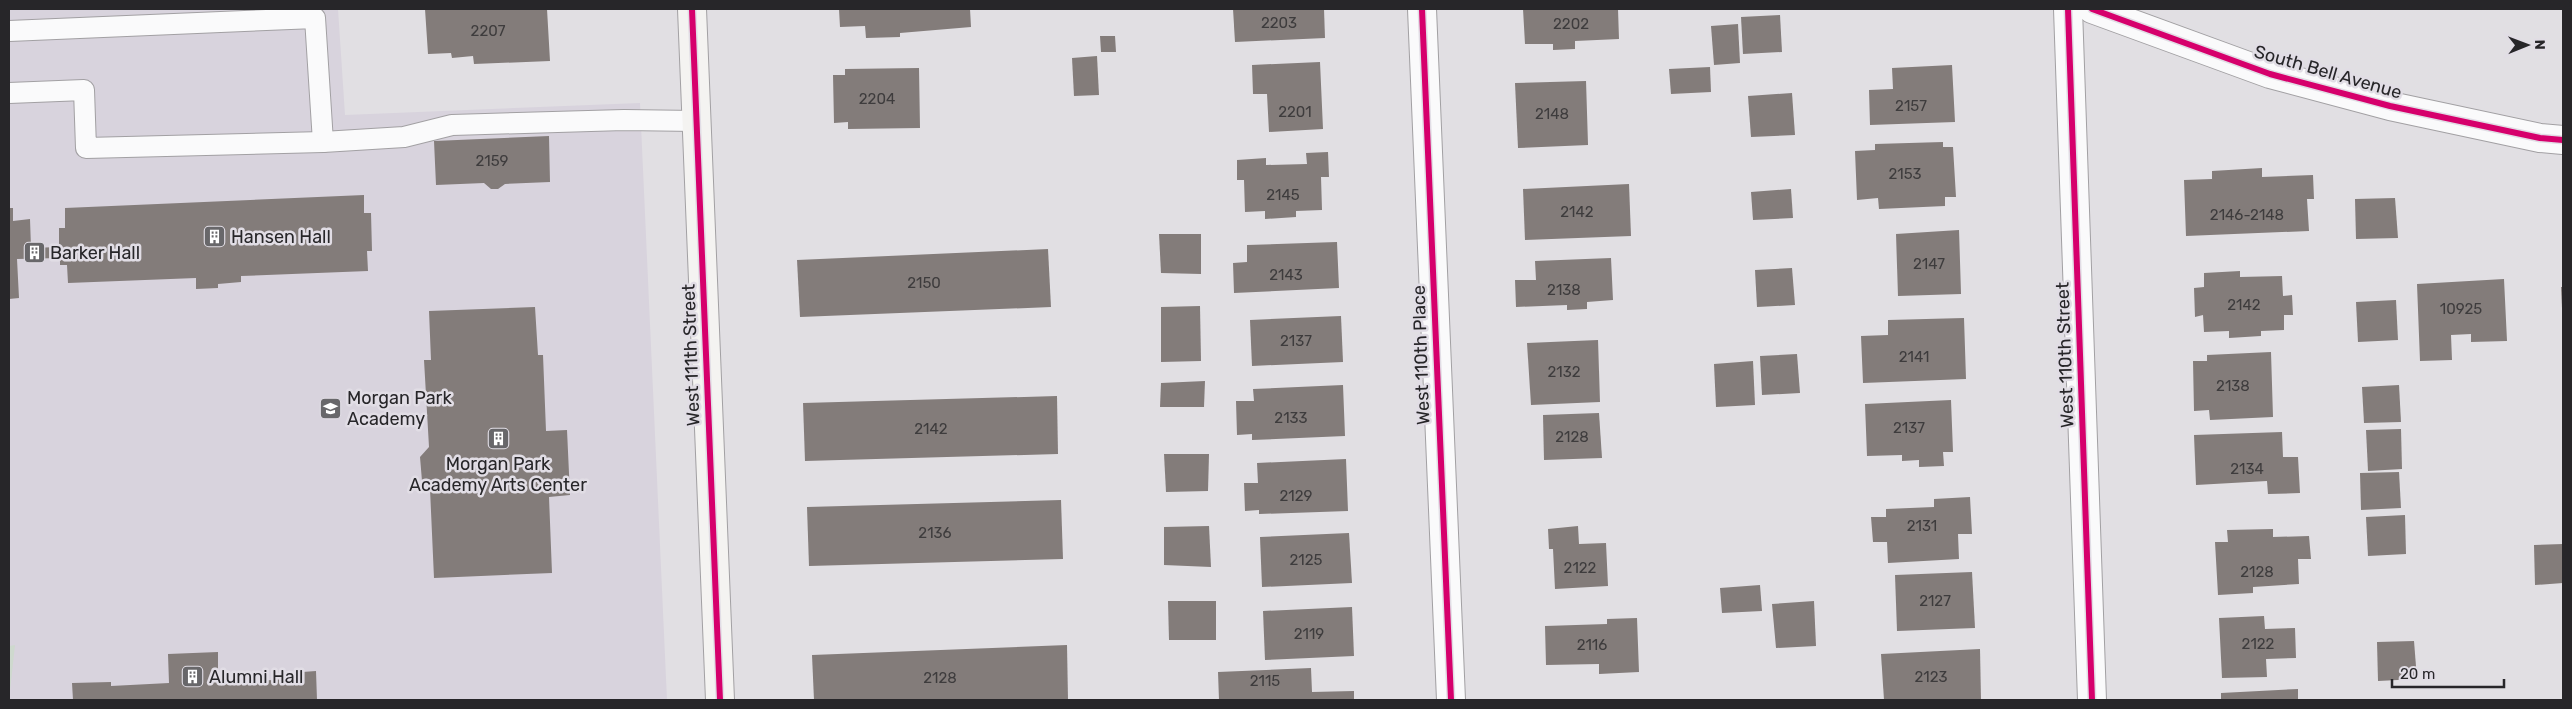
<svg xmlns="http://www.w3.org/2000/svg" width="2572" height="709" font-family="Rubik,sans-serif">
<rect width="100%" height="100%" fill="#e1dfe3"/>
<polygon fill="#d8d3dd" points="9,9 338,9 345,115 640,103 667,700 9,700"/>
<polygon fill="#ced9ce" points="15,645 9,700 9,646"/>
<g fill="#837c7a">
<polygon points="425,9 547,9 550,61 474,64 473,56 452,58 451,53 428,54"/>
<polygon points="839,9 970,9 971,27 900,33 900,37 866,38 865,26 840,27"/>
<polygon points="1233,9 1324,9 1325,38 1235,42"/>
<polygon points="1523,9 1618,9 1619,39 1575,41 1575,49 1553,50 1553,44 1525,44"/>
<polygon points="1780,15 1782,52 1743,54 1741,17"/>
<polygon points="1738,24 1740,63 1714,65 1711,26"/>
<polygon points="1100,36 1115,36 1116,52 1101,52"/>
<polygon points="1097,56 1099,95 1074,96 1072,58"/>
<polygon points="1320,62 1323,129 1269,132 1267,94 1253,94 1252,65"/>
<polygon points="1952,65 1955,122 1870,125 1869,90 1893,89 1892,68"/>
<polygon points="1710,67 1711,92 1671,94 1669,69"/>
<polygon points="919,68 920,128 848,129 848,122 834,123 833,75 845,75 845,69"/>
<polygon points="1586,81 1588,145 1518,148 1515,83"/>
<polygon points="1792,93 1795,135 1751,137 1748,96"/>
<polygon points="549,136 550,182 505,184 498,189 491,189 484,183 436,185 434,141"/>
<polygon points="1943,142 1943,147 1953,147 1956,197 1945,197 1945,206 1879,209 1878,198 1857,200 1855,151 1875,150 1875,144"/>
<polygon points="1328,152 1329,177 1321,177 1322,210 1296,211 1296,217 1265,219 1265,211 1245,212 1244,180 1237,180 1237,160 1266,158 1266,165 1307,164 1306,153"/>
<polygon points="2262,168 2262,177 2313,175 2314,199 2307,199 2309,231 2186,236 2184,180 2212,179 2212,171"/>
<polygon points="1629,184 1631,236 1525,240 1523,189"/>
<polygon points="1791,189 1793,218 1753,220 1751,192"/>
<polygon points="364,195 364,213 371,213 372,251 367,251 368,271 241,276 241,282 218,284 218,288 196,289 196,278 68,283 67,265 60,265 60,258 17,259 19,298 9,299 9,208 13,208 13,221 30,219 31,248 59,247 59,228 65,228 65,208"/>
<polygon points="2395,198 2398,238 2356,239 2355,199"/>
<polygon points="1959,230 1961,294 1898,296 1896,234"/>
<polygon points="1159,234 1201,234 1201,274 1161,273"/>
<polygon points="1337,242 1339,288 1234,293 1233,263 1247,262 1247,245"/>
<polygon points="1048,249 1051,307 800,317 797,260"/>
<polygon points="1611,258 1613,300 1587,302 1587,309 1567,310 1567,305 1516,307 1515,280 1536,280 1535,261"/>
<polygon points="1792,268 1795,305 1757,307 1755,270"/>
<polygon points="2240,271 2240,277 2282,276 2283,296 2292,295 2293,315 2284,315 2284,330 2261,331 2261,336 2229,338 2229,331 2204,332 2203,315 2195,317 2194,288 2204,287 2204,273"/>
<polygon points="2504,279 2507,341 2471,342 2471,334 2451,335 2452,360 2420,361 2417,284"/>
<polygon points="2561,287 2563,287 2563,308 2562,308"/>
<polygon points="2396,300 2398,340 2358,342 2356,302"/>
<polygon points="1200,306 1201,361 1161,362 1161,307"/>
<polygon points="535,307 538,355 543,355 546,431 567,430 570,495 549,497 552,573 434,578 430,489 422,481 420,457 429,447 424,360 431,360 429,311"/>
<polygon points="1341,316 1343,362 1252,366 1250,320"/>
<polygon points="1964,318 1966,379 1863,383 1861,336 1888,335 1888,320"/>
<polygon points="1598,340 1600,402 1531,405 1527,343"/>
<polygon points="2271,352 2273,417 2210,420 2209,410 2194,411 2193,361 2207,361 2207,355"/>
<polygon points="1797,354 1800,393 1762,395 1760,356"/>
<polygon points="1753,361 1755,405 1716,407 1714,364"/>
<polygon points="1205,381 1204,407 1160,407 1161,383"/>
<polygon points="1343,385 1345,436 1252,440 1252,434 1237,435 1236,401 1254,401 1253,389"/>
<polygon points="2399,385 2401,422 2364,423 2362,387"/>
<polygon points="1057,396 1058,454 805,461 803,403"/>
<polygon points="1951,400 1953,452 1943,452 1944,466 1919,467 1919,460 1902,461 1902,455 1867,456 1865,404"/>
<polygon points="1599,413 1602,458 1544,460 1543,415"/>
<polygon points="2401,429 2402,469 2368,471 2366,430"/>
<polygon points="2282,432 2283,457 2298,457 2300,493 2268,494 2267,481 2196,485 2194,435"/>
<polygon points="1164,454 1209,454 1208,491 1166,492"/>
<polygon points="1346,459 1348,511 1259,514 1259,510 1245,511 1244,483 1258,483 1257,463"/>
<polygon points="2399,472 2401,508 2361,510 2360,473"/>
<polygon points="1970,497 1972,534 1958,534 1959,559 1888,563 1887,542 1873,542 1871,517 1886,517 1886,509 1934,507 1934,499"/>
<polygon points="1061,500 1063,559 809,566 807,507"/>
<polygon points="2405,515 2406,554 2368,556 2366,517"/>
<polygon points="1209,526 1211,567 1164,565 1164,527"/>
<polygon points="1578,526 1579,544 1606,543 1608,586 1555,589 1553,549 1549,549 1548,529"/>
<polygon points="2273,529 2273,537 2309,536 2311,559 2298,559 2299,584 2253,587 2253,593 2218,595 2215,542 2228,542 2227,530"/>
<polygon points="1349,533 1352,583 1262,587 1260,537"/>
<polygon points="2563,544 2563,583 2535,585 2534,545"/>
<polygon points="1972,572 1975,628 1897,631 1895,575"/>
<polygon points="1760,585 1762,611 1722,613 1720,588"/>
<polygon points="1168,601 1216,601 1216,640 1169,640"/>
<polygon points="1814,601 1816,646 1776,648 1772,604"/>
<polygon points="1352,607 1354,656 1265,660 1263,611"/>
<polygon points="2264,616 2265,629 2295,628 2296,658 2266,659 2267,677 2222,678 2219,618"/>
<polygon points="1637,618 1639,672 1599,674 1599,664 1546,665 1545,626 1607,624 1607,619"/>
<polygon points="2414,641 2417,679 2378,681 2377,642"/>
<polygon points="1067,645 1068,700 814,700 812,655"/>
<polygon points="1980,649 1981,700 1884,700 1881,654"/>
<polygon points="218,652 218,682 275,680 275,674 316,671 317,700 73,700 72,683 111,682 111,686 169,683 168,654"/>
<polygon points="1311,668 1312,692 1354,691 1354,700 1219,700 1218,672"/>
<polygon points="2298,689 2298,700 2221,700 2221,693"/>
</g>
<g fill="none" stroke-linecap="round" stroke-linejoin="round">
<defs>
<g id="lane">
<polyline points="9,31 315,18 323,142"/>
<polyline points="9,93 84,90 86,148 323,142 404,137 452,125 624,120 696,121"/>
</g>
<g id="street">
<polyline points="1422,9 1451,700"/>
<polyline points="2068,9 2092,700"/>
<polyline points="2092,9 2270,74 2390,106 2540,138 2563,140"/>
</g>
<polyline id="secondary" points="692,9 720,700"/>
</defs>
<use href="#lane" stroke="#a2a0a3" stroke-width="22"/>
<use href="#street" stroke="#a2a0a3" stroke-width="30"/>
<use href="#secondary" stroke="#a2a0a3" stroke-width="30"/>
<use href="#lane" stroke="#fafafb" stroke-width="20"/>
<use href="#street" stroke="#fafafb" stroke-width="28"/>
<use href="#secondary" stroke="#f4f3f1" stroke-width="28"/>
<defs>
<g id="cycleway">
<polyline points="692,9 720,700"/>
<polyline points="1422,9 1451,700"/>
<polyline points="2068,9 2092,700"/>
<polyline points="2092,9 2270,74 2390,106 2540,138 2563,140"/>
</g>
</defs>
<use href="#cycleway" stroke="#e1dde5" stroke-width="9"/>
<use href="#cycleway" stroke="#d6006c" stroke-width="6"/>
</g>
<defs>
<symbol id="building-square" viewBox="-11 -11 22 22"><rect x="-9" y="-9" width="18" height="18" rx="4" fill="#68676a" stroke="#e1dde5"/><path d="M-4-6H4V6H1V3H-1V6H-4ZM-2.5-4.3h1.7v1.8h-1.7ZM.8-4.3h1.7v1.8H.8ZM-2.5-1h1.7V.8h-1.7ZM.8-1h1.7V.8H.8Z" fill="#fff"/></symbol>
<symbol id="school-square" viewBox="-11 -11 22 22"><rect x="-9" y="-9" width="18" height="18" rx="4" fill="#68676a" stroke="#e1dde5"/><path d="M0-5L7-2L0 1L-7-2ZM-4 1L0 2.5L4 1V4Q0 6-4 4Z" fill="#fff"/></symbol>
</defs>
<g fill-rule="evenodd">
<use href="#building-square" x="202" y="224" width="25" height="25"/>
<use href="#building-square" x="22" y="240" width="25" height="25"/>
<use href="#school-square" x="318" y="396" width="25" height="25"/>
<use href="#building-square" x="486" y="426" width="25" height="25"/>
<use href="#building-square" x="180" y="664" width="25" height="25"/>
</g>
<g text-anchor="middle" stroke-width="5" stroke-linejoin="round" paint-order="stroke">
<g font-size="15" fill="#3e3c3d">
<text x="1279" y="28">2203</text>
<text x="1571" y="29">2202</text>
<text x="488" y="36">2207</text>
<text x="877" y="104">2204</text>
<text x="1911" y="111">2157</text>
<text x="1295" y="117">2201</text>
<text x="1552" y="119">2148</text>
<text x="492" y="166">2159</text>
<text x="1905" y="179">2153</text>
<text x="1283" y="200">2145</text>
<text x="1577" y="217">2142</text>
<text x="2247" y="220">2146-2148</text>
<text x="1929" y="269">2147</text>
<text x="1286" y="280">2143</text>
<text x="924" y="288">2150</text>
<text x="1564" y="295">2138</text>
<text x="2244" y="310">2142</text>
<text x="2461" y="314">10925</text>
<text x="1296" y="346">2137</text>
<text x="1914" y="362">2141</text>
<text x="1564" y="377">2132</text>
<text x="2233" y="391">2138</text>
<text x="1291" y="423">2133</text>
<text x="1909" y="433">2137</text>
<text x="931" y="434">2142</text>
<text x="1572" y="442">2128</text>
<text x="2247" y="474">2134</text>
<text x="1296" y="501">2129</text>
<text x="1922" y="531">2131</text>
<text x="935" y="538">2136</text>
<text x="1306" y="565">2125</text>
<text x="1580" y="573">2122</text>
<text x="2257" y="577">2128</text>
<text x="1935" y="606">2127</text>
<text x="1309" y="639">2119</text>
<text x="2258" y="649">2122</text>
<text x="1592" y="650">2116</text>
<text x="1931" y="682">2123</text>
<text x="940" y="683">2128</text>
<text x="1265" y="686">2115</text>
</g>
<g font-size="18" fill="#272629" stroke="#e1dde5">
<text transform="translate(2328 72) rotate(16)" y="6">South Bell Avenue</text>
<text transform="translate(691 355) rotate(-92)" y="6">West 111th Street</text>
<text transform="translate(1421 355) rotate(-92)" y="6">West 110th Place</text>
<text transform="translate(2065 355) rotate(-92)" y="6">West 110th Street</text>
</g>
<g font-size="18" fill="#272629" stroke="#e1dde5" text-anchor="start">
<text x="231" y="243">Hansen Hall</text>
<text x="50" y="259">Barker Hall</text>
<text x="347" y="404">Morgan Park<tspan x="347" dy="21">Academy</tspan></text>
<text x="498" y="470" text-anchor="middle">Morgan Park<tspan x="498" dy="21">Academy Arts Center</tspan></text>
<text x="209" y="683">Alumni Hall</text>
</g>
</g>
<rect width="2572" height="709" fill="none" stroke="#272629" stroke-width="20"/>
<g transform="translate(2527 45) rotate(89)" stroke="#e1dde5" stroke-width="4" paint-order="stroke">
<path d="M0-4L9 19L0 12L-9 19Z" fill="#272629"/>
<text y="-8" font-size="14" font-weight="bold" text-anchor="middle" fill="#272629">N</text>
</g>
<path d="M2392 679v8h112v-8" fill="none" stroke="#272629" stroke-width="2.5"/>
<text x="2400" y="679" font-size="15" fill="#272629" stroke="#e1dde5" stroke-width="4" paint-order="stroke">20 m</text>
</svg>
